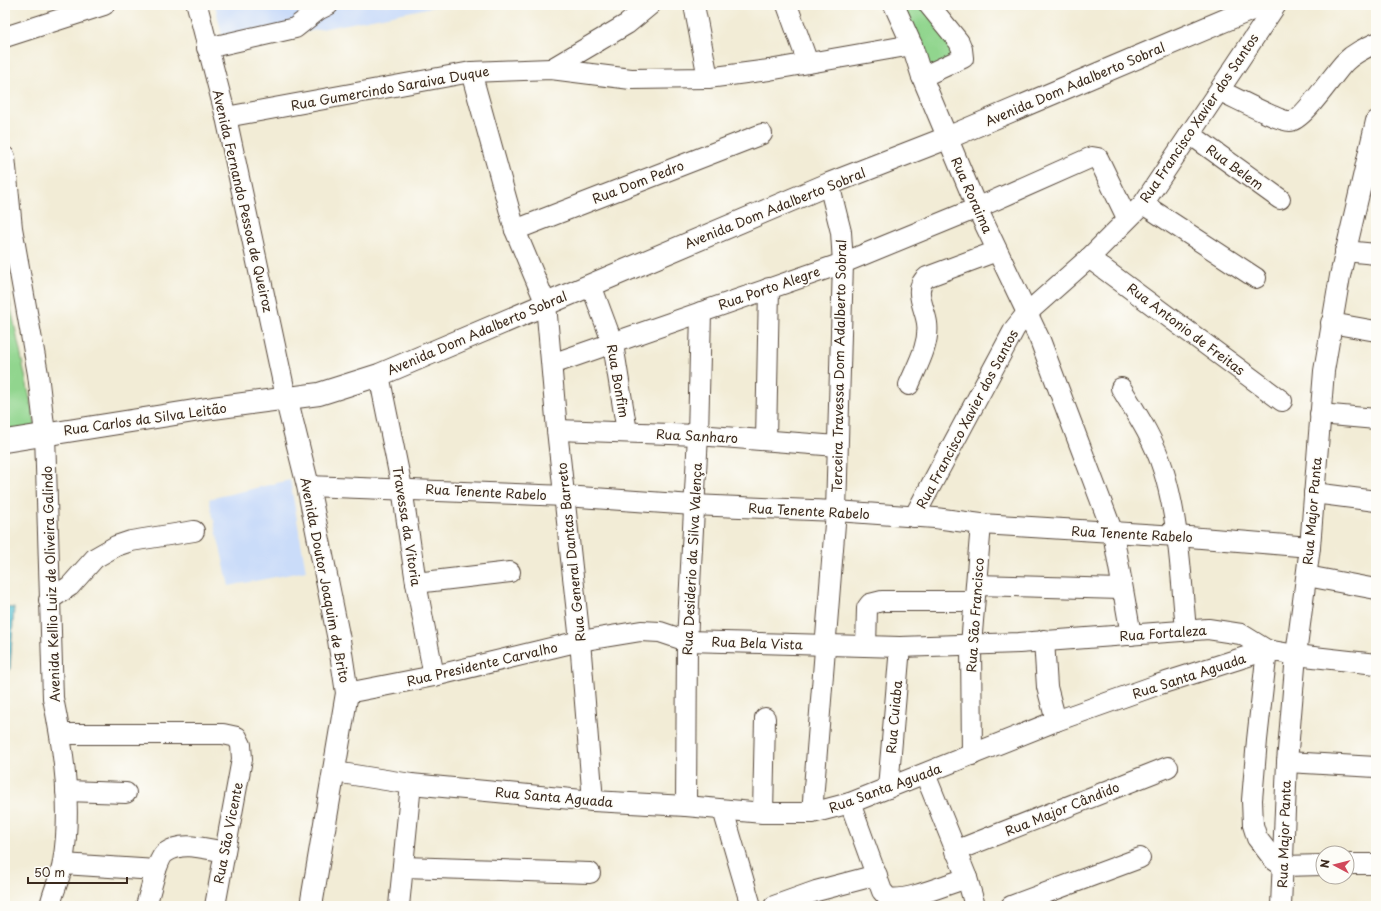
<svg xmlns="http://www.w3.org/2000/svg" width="1381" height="911" font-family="'Playpen Sans',sans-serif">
<rect width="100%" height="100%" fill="#fdfcf7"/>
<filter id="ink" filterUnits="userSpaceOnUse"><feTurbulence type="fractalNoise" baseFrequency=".025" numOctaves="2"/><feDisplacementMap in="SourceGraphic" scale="8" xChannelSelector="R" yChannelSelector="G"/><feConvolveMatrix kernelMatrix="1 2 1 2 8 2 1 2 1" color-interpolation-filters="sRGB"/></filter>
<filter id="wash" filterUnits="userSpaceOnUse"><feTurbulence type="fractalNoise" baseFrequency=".012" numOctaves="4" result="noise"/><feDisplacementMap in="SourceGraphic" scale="16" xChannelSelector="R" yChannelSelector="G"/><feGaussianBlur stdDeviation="0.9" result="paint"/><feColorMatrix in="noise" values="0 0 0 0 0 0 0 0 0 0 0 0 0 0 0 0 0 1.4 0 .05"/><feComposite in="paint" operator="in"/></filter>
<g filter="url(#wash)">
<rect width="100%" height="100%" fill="#f2ecd6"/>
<g fill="#cadcf9">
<polygon points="215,5 443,5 225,48"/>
<polygon points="290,480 306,571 229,586 209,499"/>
</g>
<g fill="#91d58e" stroke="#668056">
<polygon points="894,5 929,5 962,49 922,77"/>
<polygon points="5,279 36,428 5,433"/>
</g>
<polygon fill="#56c0d2" stroke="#487578" points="5,607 14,608 10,669 5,675"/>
</g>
<g filter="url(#ink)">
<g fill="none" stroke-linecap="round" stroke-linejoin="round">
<defs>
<g id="minor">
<polyline points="197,5 226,117 286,397"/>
<polyline points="694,5 708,78"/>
<polyline points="787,5 808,63"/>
<polyline points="894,5 912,45 922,77 977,208 1040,340 1113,533 1131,635"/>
<polyline points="5,37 104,5"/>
<polyline points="207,48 295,28 318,10 328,5"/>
<polyline points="551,69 627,24 650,5"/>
<polyline points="471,72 515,230 546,304 557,430 580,641 593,801"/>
<polyline points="922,77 963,58 962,49 959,42 929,5"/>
<path d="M1220,91C1232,96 1280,122 1290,121C1303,121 1334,73 1345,62C1354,53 1365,48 1376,43"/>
<polyline points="226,117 471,72 551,69 631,79 708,78 769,70 912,45"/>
<polyline points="1190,134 1280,199"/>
<path d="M5,157L12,228L38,374L45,434L53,698C64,751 72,808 63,862C61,877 53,891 50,906"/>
<polyline points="1143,204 1256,278"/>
<polyline points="515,230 762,134"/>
<polyline points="1345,251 1376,254"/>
<polyline points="1089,258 1282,401"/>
<polyline points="591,285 613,344 627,432"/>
<polyline points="1331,323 1376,331"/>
<polyline points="552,364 843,263 977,208 1092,157 1098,158 1127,218"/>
<polyline points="379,375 402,488 416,583 434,676"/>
<path d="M909,385C917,366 930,344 927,323C925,308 912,288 927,277L997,251"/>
<path d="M1121,388C1137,414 1154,440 1163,469C1179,520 1181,577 1186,630"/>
<polyline points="1320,414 1376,419"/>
<polyline points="557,430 698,435 837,446"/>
<polyline points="766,440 769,288"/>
<polyline points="308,486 565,496 693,505 836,511 935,518 981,524 1177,536 1310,547"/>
<polyline points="1314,493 1376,501"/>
<polyline points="914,517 1015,328 1027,313 1089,258 1143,204 1276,5"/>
<polyline points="1307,576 1376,589"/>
<polyline points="416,583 510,572"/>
<polyline points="976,585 1121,589"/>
<polyline points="49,600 70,586 95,558 116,546 131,541 194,531"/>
<polyline points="1044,640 1047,687 1056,721"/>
<polyline points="866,646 867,608 870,604 882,601 973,601"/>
<polyline points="347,693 434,676 580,641 641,631 660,632 687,641 900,647 1019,643 1208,629 1241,634 1267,650 1257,740 1252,800 1253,825 1257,838 1274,860 1283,866 1323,865"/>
<polyline points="60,734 223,734 237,737 241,745 242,759 215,906"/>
<polyline points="972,755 971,645 981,524"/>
<polyline points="1287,762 1376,767"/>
<polyline points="335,772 411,784 593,801 686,806 763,813 812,813 850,803 1056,721 1157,685 1267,650 1296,655 1376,664"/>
<polyline points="925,774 967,878 975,906"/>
<polyline points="888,788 900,647"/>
<polyline points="66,791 126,793"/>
<path d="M850,803L882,891L888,898C907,902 947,884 967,878"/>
<polyline points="686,806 687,641 698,435 701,312"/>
<polyline points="723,810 751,906"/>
<polyline points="763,813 765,718"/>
<polyline points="812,813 836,511 843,263 841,232 829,184"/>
<polyline points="955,851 1168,767"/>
<path d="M63,864L156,870C158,865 161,856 165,853C182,840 206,849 225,852"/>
<polyline points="1347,864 1376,864"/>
<polyline points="403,867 590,873"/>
<polyline points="146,906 156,870"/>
<polyline points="399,906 411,784"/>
<polyline points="774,906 816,891 877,875"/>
<polyline points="1011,906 1140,858"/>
<polyline points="1281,906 1287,762 1296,655 1310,547 1324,371 1340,276 1376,121"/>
</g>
<g id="major">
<polyline points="286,397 308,486 339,640 347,693 311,906"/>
<polyline points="5,441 213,408 319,394 379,375 829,184 947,138 1261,5"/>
</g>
</defs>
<use href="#minor" stroke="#56473a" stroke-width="22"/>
<use href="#major" stroke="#56473a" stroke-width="24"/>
<use href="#minor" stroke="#fff" stroke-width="20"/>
<use href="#major" stroke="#fff" stroke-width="22"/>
</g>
</g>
<g text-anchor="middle" stroke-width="3.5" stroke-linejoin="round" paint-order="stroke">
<g font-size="13" fill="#3b2a1e" stroke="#fdfcf7">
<text transform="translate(1075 84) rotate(-23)" y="5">Avenida Dom Adalberto Sobral</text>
<text transform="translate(390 88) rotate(-10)" y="5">Rua Gumercindo Saraiva Duque</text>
<text transform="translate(1199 118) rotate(-56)" y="5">Rua Francisco Xavier dos Santos</text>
<text transform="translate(1235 167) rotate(36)" y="5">Rua Belem</text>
<text transform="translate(638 182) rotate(-21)" y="5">Rua Dom Pedro</text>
<text transform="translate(972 195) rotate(66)" y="5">Rua Roraima</text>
<text transform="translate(243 201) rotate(77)" y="5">Avenida Fernando Pessoa de Queiroz</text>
<text transform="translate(775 208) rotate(-22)" y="5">Avenida Dom Adalberto Sobral</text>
<text transform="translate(769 288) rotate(-19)" y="5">Rua Porto Alegre</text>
<text transform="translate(1186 329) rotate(37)" y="5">Rua Antonio de Freitas</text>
<text transform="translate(477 333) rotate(-23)" y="5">Avenida Dom Adalberto Sobral</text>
<text transform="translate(839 366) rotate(-89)" y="5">Terceira Travessa Dom Adalberto Sobral</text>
<text transform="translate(618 381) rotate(80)" y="5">Rua Bonfim</text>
<text transform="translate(145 419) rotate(-8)" y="5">Rua Carlos da Silva Leitão</text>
<text transform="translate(967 419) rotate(-62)" y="5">Rua Francisco Xavier dos Santos</text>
<text transform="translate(697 436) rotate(3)" y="5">Rua Sanharo</text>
<text transform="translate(486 492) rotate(3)" y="5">Rua Tenente Rabelo</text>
<text transform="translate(809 511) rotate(3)" y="5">Rua Tenente Rabelo</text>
<text transform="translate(1312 511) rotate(-85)" y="5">Rua Major Panta</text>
<text transform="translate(407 526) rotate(81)" y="5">Travessa da Vitoria</text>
<text transform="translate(1132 534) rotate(3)" y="5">Rua Tenente Rabelo</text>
<text transform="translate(571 552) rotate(-96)" y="5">Rua General Dantas Barreto</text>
<text transform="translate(692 559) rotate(-87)" y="5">Rua Desiderio da Silva Valença</text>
<text transform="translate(325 580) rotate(79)" y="5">Avenida Doutor Joaquim de Brito</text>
<text transform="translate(51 584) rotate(-92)" y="5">Avenida Kellio Luiz de Oliveira Galindo</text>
<text transform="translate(975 615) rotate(-86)" y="5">Rua São Francisco</text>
<text transform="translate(1163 633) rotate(-4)" y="5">Rua Fortaleza</text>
<text transform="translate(757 643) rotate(2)" y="5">Rua Bela Vista</text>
<text transform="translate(482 664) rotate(-13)" y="5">Rua Presidente Carvalho</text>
<text transform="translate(1189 676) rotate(-18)" y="5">Rua Santa Aguada</text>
<text transform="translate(894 717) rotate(-85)" y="5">Rua Cuiaba</text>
<text transform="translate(885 788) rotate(-20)" y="5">Rua Santa Aguada</text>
<text transform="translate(554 797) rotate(5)" y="5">Rua Santa Aguada</text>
<text transform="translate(1062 809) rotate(-22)" y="5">Rua Major Cândido</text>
<text transform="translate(228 833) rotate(-79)" y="5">Rua São Vicente</text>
<text transform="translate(1284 834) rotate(-88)" y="5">Rua Major Panta</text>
</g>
</g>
<rect width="1381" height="911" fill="none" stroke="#fdfcf7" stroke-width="20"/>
<g transform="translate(1335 865) rotate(277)"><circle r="19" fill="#fdfcf7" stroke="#afa8a0"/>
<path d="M0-3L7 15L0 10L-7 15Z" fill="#d1495b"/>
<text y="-6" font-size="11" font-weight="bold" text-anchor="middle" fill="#3b2a1e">N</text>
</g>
<path d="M28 877v6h99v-6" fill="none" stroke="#3b2a1e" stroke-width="2"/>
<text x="34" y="877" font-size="12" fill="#3b2a1e" stroke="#fdfcf7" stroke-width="3" paint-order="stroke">50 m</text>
</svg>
